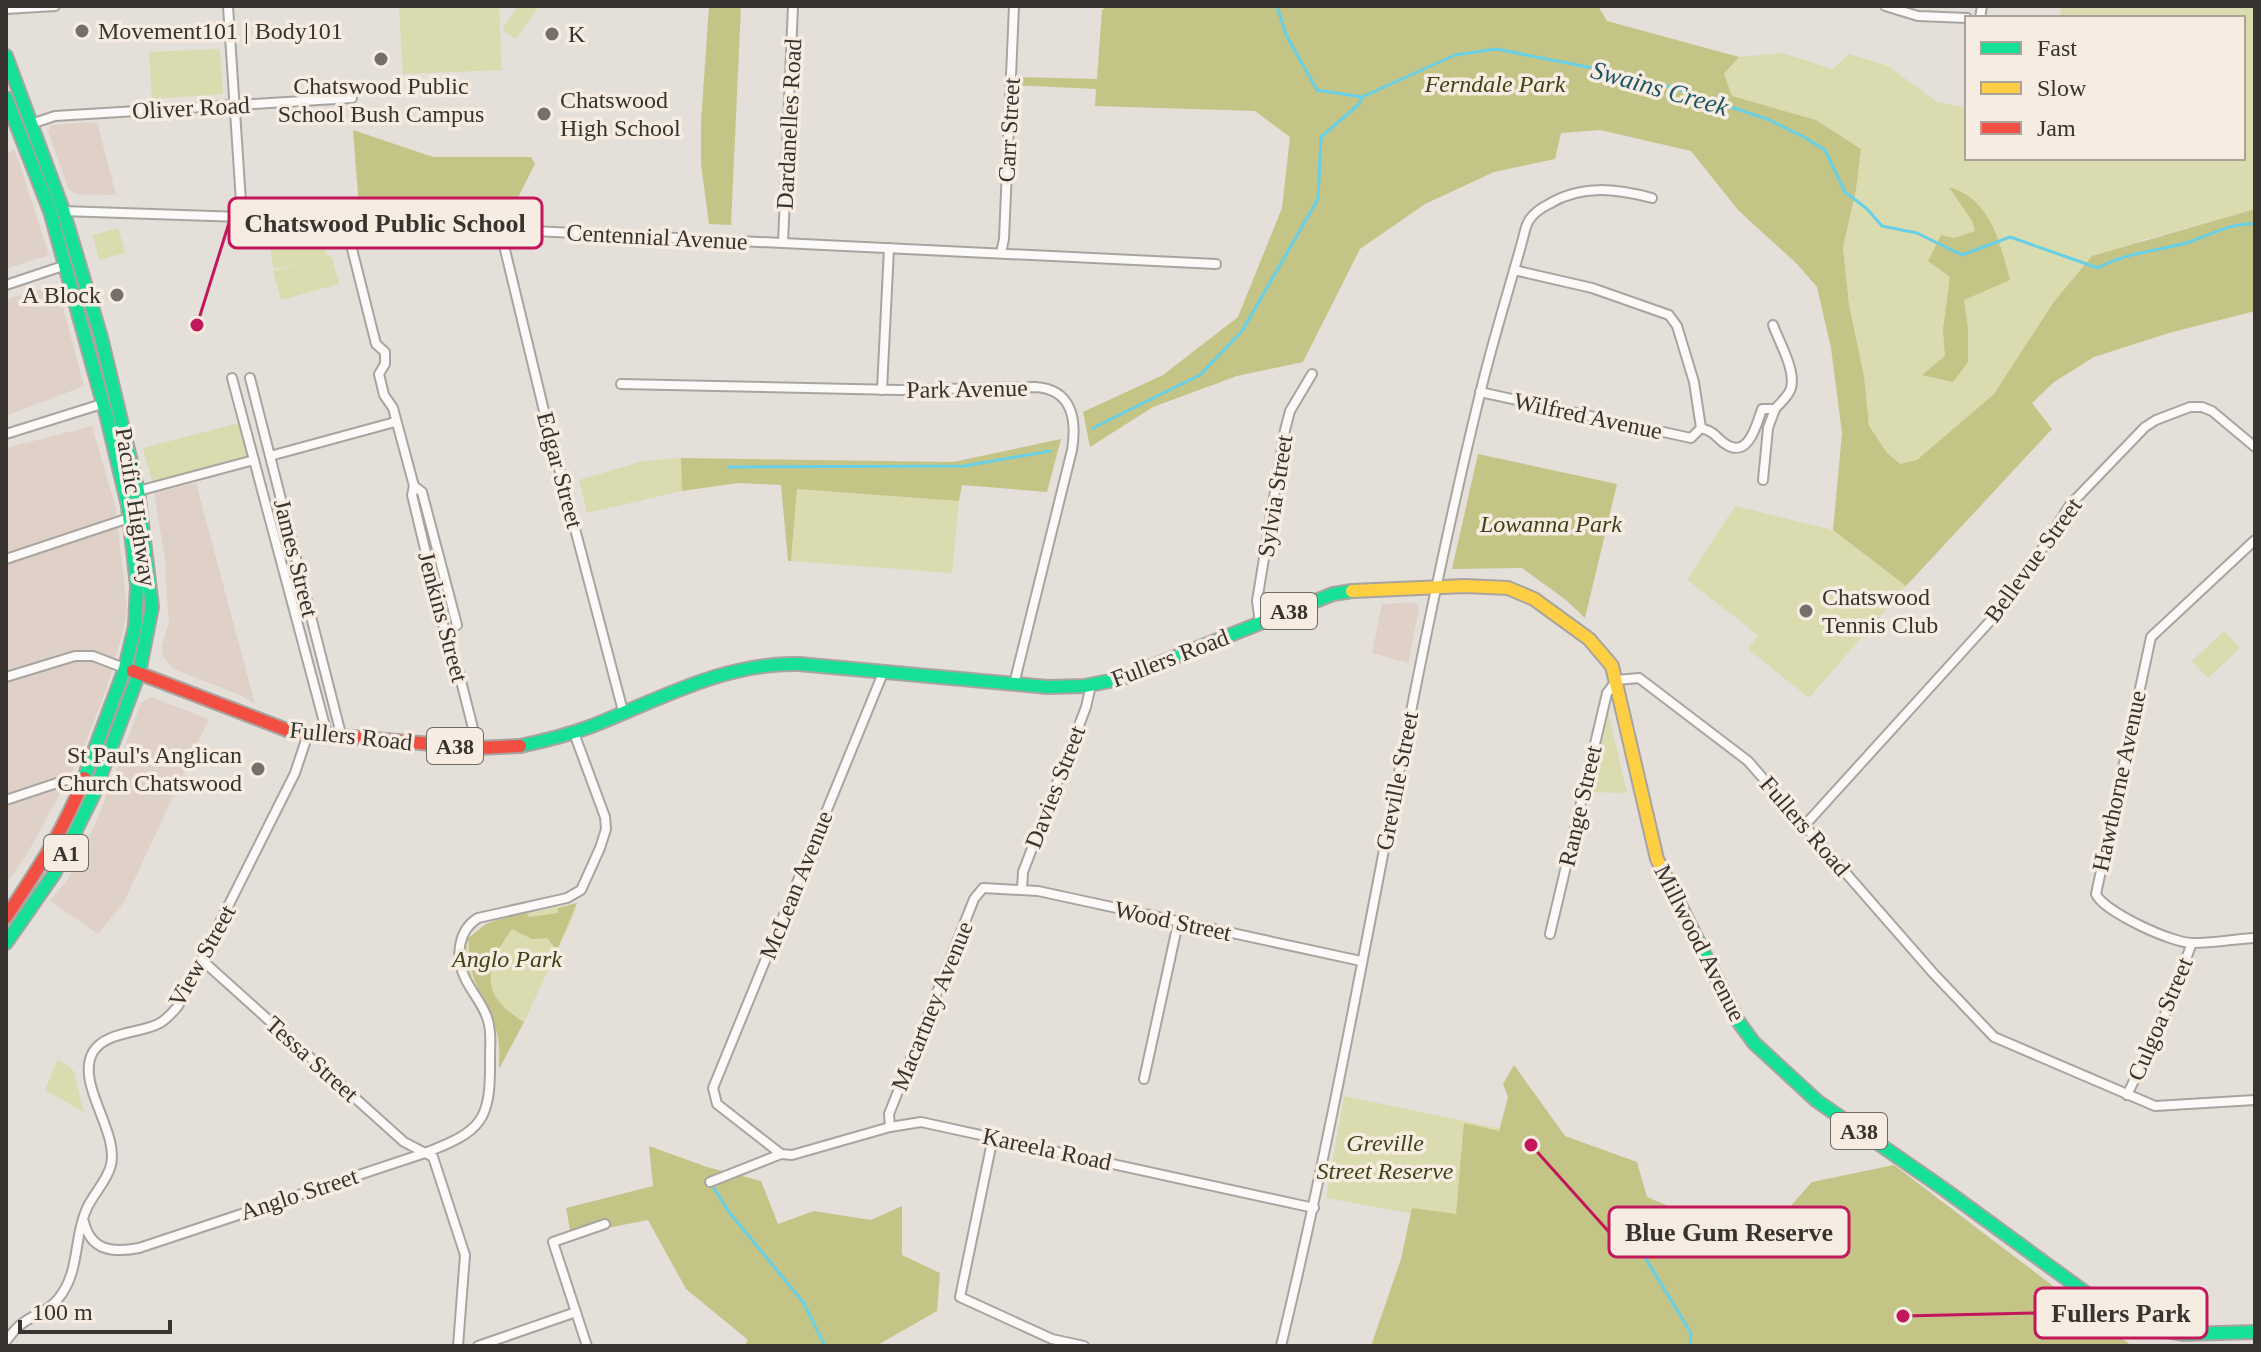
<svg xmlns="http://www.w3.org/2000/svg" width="2261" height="1352" font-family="'Times New Roman',serif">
<rect width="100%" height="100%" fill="#e4dfd9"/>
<g fill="#dfd1c8">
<polygon points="97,122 116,195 75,194 68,188 48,131 51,125"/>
<polygon points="15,150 49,255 6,269 6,153"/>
<polygon points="57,285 84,386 6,416 6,299"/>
<polygon points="92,426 116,509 127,609 124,628 107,687 80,757 27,854 6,884 6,448"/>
<polygon points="196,483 255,704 240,695 173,669 163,656 162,646 169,621 166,584 165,558 154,493"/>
<polygon points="1415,602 1419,609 1408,663 1372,653 1382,604"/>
<polygon points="151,697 206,718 208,721 124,902 98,934 50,901 68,879 97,820 141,703"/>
</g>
<g fill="#dadbaf">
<polygon points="399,6 499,6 502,70 403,74"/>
<polygon points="518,6 532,6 537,9 516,39 502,30"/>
<polygon points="2062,6 2255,6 2255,209 2140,241 2053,303 1994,394 1917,461 1899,464 1887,454 1869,426 1864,376 1849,305 1843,247 1856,190 1861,149 1816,120 1732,96 1724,75 1739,57 1782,53 1833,69 1849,54 1888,66 1937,102 1967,108 1967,158 2243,158 2243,18 2059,18"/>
<polygon points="220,49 223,94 152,99 149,52"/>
<polygon points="118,228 125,253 99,260 93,235"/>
<polygon points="268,240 324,244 327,256 331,255 339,284 281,300 273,271 302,263 274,269"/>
<polygon points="239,423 249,459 153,484 143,448"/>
<polygon points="681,458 682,491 587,513 579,480 643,461"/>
<polygon points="797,489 959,501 952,573 791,561"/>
<polygon points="1735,506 1833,530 1906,586 1809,698 1748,649 1758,635 1687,580"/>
<polygon points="2224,631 2240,648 2208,678 2192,661"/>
<polygon points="1607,707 1627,793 1588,792"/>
<polygon points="577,903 574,915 524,1022 499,1069 498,1037 473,986 466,960 466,940 486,924 496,920"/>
<polygon points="58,1059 73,1070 84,1112 45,1090"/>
<polygon points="1344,1096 1503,1129 1636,1268 1415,1214 1326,1198"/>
</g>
<g fill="#c4c486">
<polygon points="709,6 741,6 731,225 709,224 701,164 701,123"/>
<polygon points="1108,6 1598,6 1607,21 1739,57 1724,74 1732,96 1816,120 1861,149 1856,190 1843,247 1849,305 1864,376 1869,426 1887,453 1900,464 1917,460 1994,394 2053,303 2092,256 2255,209 2255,311 2169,333 2094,357 2054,382 2032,403 2052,429 1906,586 1833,530 1842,433 1831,348 1817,287 1797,264 1738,210 1691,151 1600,130 1561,133 1555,159 1494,172 1425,204 1360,249 1303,362 1237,376 1153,407 1090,447 1083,412 1163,375 1238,317 1282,208 1290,137 1255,111 1095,106 1096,89 1012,85 1012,77 1097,79 1102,10"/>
<polygon points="353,130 433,157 531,157 535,164 510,213 359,207"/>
<path d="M1949,187C1991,199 2000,243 2010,280L1964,300L1968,329V362L1953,382L1922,375L1945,356L1943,330L1950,277L1928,261L1941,235L1954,238L1975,231L1972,221Z"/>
<polygon points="1061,439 1047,492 962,485 959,501 797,489 791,561 788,561 781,485 738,483 682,491 681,458 953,462"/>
<polygon points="1478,454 1617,484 1585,618 1566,600 1522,568 1452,569"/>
<path d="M577,903L557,950L547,938L532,939L512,929C484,966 479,996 524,1022L499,1069C499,1059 500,1046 498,1037C490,999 467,986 469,941L466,940L486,924L511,916L527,913L529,917L558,913V908Z"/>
<polygon points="1514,1065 1565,1136 1637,1162 1647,1197 1694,1217 1732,1257 1779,1219 1812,1182 1894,1165 2132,1346 1371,1346 1401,1259 1412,1208 1456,1214 1464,1123 1499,1131 1508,1097 1503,1084"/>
<polygon points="649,1146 707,1167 761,1181 778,1224 814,1211 871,1220 902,1206 902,1255 940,1273 937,1311 876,1346 744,1346 748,1340 686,1289 648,1220 571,1235 566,1208 653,1186"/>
</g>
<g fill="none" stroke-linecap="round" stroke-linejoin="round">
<g stroke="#67d0e6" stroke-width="3">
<polyline points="1277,6 1286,35 1317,90 1362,97"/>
<path d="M1093,428L1200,375L1242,331L1318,199L1321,137L1359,104L1362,97L1455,55L1496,49L1608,71L1670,87L1767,119L1804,137L1825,150L1845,192L1866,208L1882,226L1917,233L1962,255L2010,237L2098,268C2126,252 2159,251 2189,242C2211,235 2232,222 2255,224"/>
<polyline points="729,467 964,466 1050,451"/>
<polyline points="712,1185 729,1212 803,1302 825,1346"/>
<polyline points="1624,1223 1691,1333 1690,1346"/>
</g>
<defs>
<g id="street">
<polyline points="228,6 242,217"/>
<polyline points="1885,6 1918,16 1967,18"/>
<polyline points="6,9 55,6"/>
<polyline points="1980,18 1982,6"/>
<polyline points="31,124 55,116 352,98"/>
<polyline points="62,211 242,217 1216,264"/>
<polyline points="350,222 349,237 376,344 385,352 385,364 379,374 384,395 393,408 414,486 412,495 451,657 459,673 478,748"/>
<polyline points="500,229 545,415 623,711"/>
<polyline points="783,243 793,6"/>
<polyline points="1001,253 1004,239 1014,6"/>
<polyline points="6,285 66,265"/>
<polyline points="232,378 328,737"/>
<polyline points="250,378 342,738"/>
<path d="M621,384L898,390L1035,387C1072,389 1077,419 1072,450L1014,684"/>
<polyline points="882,390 889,248"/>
<polyline points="1480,392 1691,438 1701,428 1694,382 1677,326 1669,315 1592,288 1514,270"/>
<path d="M1701,428C1718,433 1715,438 1727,445C1749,458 1757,423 1762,409H1775C1780,403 1789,396 1791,388C1796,370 1779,342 1773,325"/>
<polyline points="6,434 105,403"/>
<polyline points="270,456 395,422"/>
<polyline points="1763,480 1768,428 1775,409"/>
<polyline points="414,486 422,492 457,625"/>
<polyline points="138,491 254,460"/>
<path d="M2255,540L2151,637L2096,894C2103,911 2173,944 2193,943C2213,943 2235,939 2255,938"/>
<polyline points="6,559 129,518"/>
<polyline points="1260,623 1257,601 1285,430 1290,411 1312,374"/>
<polyline points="6,677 75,656 93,656 124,668"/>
<polyline points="6,800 66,780 81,783"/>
<polyline points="1805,825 2011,598 2070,505 2145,427 2156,420 2190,407 2202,407 2212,411 2255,447"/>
<polyline points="1022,889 1023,872 1086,707 1091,685"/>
<polyline points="1550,934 1607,693 1617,680 1639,678 1748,761 1934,974 1994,1037 2155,1106 2255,1100"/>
<polyline points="203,961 404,1142 433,1157 465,1255 458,1346"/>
<polyline points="1144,1079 1178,923"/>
<polyline points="2127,1095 2161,1025 2192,943"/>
<polyline points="890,1127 889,1114 974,899 983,888 1038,891 1361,961"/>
<polyline points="993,1137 960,1297 1052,1339 1084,1346"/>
<polyline points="781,1154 717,1104 713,1088 883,673"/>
<polyline points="710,1182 781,1154 792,1155 890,1127 921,1122 1314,1208"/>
<path d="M84,1222C91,1251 113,1253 139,1248L425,1153C482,1131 491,1121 490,1058C490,1045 492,1028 486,1015C481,1002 471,991 465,978C455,957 458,930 478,918L567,898L581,890L600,848L606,829L605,817L574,733"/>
<path d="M6,1341C11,1335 16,1327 23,1323C34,1314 49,1311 58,1299C81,1271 73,1237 87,1208C94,1193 107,1181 111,1165C119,1131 75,1083 93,1052C106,1031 140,1034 160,1023C167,1019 172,1013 178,1006L295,773L308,734"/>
<polyline points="478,1346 576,1312"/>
<polyline points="587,1346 553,1242 605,1224"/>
<path d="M1281,1346C1357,1031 1403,709 1480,394C1492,343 1508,293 1522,242C1524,236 1525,225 1530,219C1534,213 1543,207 1549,204C1582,184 1617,189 1652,198"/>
</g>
<g id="fast">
<polyline points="6,56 63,210 101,337 138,491 152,607 139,673 93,796 54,874 6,943"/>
<polyline points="6,98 50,211 107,418 128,506 137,586 135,626 125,668 84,778"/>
<path d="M520,746C544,741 568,735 592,726C658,700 725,662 799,664L1048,687L1084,686L1120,679L1333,594L1352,591"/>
<polyline points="1682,909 1738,1021 1754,1043 1817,1101 1941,1187 2116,1315 2150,1328 2184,1334 2255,1332"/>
</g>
<polyline id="slow" points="1352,591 1465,586 1508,588 1534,599 1589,639 1612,666 1657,859 1682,909"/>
<g id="jam">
<polyline points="133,671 292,732 478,748 520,746"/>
<path d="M6,917C36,872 65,829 84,778"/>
</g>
</defs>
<use href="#street" stroke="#a8a49f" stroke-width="12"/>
<use href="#fast" stroke="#a8a49f" stroke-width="16"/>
<use href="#slow" stroke="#a8a49f" stroke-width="16"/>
<use href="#jam" stroke="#a8a49f" stroke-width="16"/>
<use href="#street" stroke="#fbfaf9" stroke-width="8"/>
<use href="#fast" stroke="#16e098" stroke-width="12"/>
<use href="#slow" stroke="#ffcf43" stroke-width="12"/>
<use href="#jam" stroke="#f24e42" stroke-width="12"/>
</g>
<g fill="#746f6a" stroke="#f7ece1" stroke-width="3">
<circle cx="82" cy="31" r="8"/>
<circle cx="552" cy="34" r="8"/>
<circle cx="381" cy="59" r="8"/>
<circle cx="544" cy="114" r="8"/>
<circle cx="117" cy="295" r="8"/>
<circle cx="1806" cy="611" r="8"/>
<circle cx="258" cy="769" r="8"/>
</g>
<g text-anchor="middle" stroke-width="7" stroke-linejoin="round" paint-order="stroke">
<g fill="#f7ece1" stroke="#716a64" stroke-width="2">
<rect x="1261" y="593" width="56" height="36" rx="6"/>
<rect x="427" y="728" width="56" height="36" rx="6"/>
<rect x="44" y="835" width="44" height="36" rx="6"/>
<rect x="1831" y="1113" width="56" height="36" rx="6"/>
</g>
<g font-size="22" font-weight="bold" fill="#38332f">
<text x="1289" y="619">A38</text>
<text x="455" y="754">A38</text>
<text x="66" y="861">A1</text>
<text x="1859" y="1139">A38</text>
</g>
<g font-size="24" fill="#38332f" stroke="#f7ece1" text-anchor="start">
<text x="98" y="39">Movement101 | Body101</text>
<text x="568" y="42">K</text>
<text x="381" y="94" text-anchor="middle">Chatswood Public<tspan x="381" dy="28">School Bush Campus</tspan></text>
<text x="560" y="108">Chatswood<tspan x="560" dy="28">High School</tspan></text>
<text x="101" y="303" text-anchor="end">A Block</text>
<text x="1822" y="605">Chatswood<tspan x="1822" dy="28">Tennis Club</tspan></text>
<text x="242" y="763" text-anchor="end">St Paul's Anglican<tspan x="242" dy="28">Church Chatswood</tspan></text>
</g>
<g font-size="24" font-style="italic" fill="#414217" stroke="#f7ece1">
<text x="1495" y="92">Ferndale Park</text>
<text x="1551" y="532">Lowanna Park</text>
<text x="507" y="967">Anglo Park</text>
<text x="1385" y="1151">Greville<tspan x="1385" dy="28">Street Reserve</tspan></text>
</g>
<g font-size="24" fill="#38332f" stroke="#f7ece1">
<text transform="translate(191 108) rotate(-3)" y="8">Oliver Road</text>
<text transform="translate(789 124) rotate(-87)" y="8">Dardanelles Road</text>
<text transform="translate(1009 130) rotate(-87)" y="8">Carr Street</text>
<text transform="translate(657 237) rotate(3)" y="8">Centennial Avenue</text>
<text transform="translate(967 389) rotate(-1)" y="8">Park Avenue</text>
<text transform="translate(1588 416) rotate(12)" y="8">Wilfred Avenue</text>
<text transform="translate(560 470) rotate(75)" y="8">Edgar Street</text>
<text transform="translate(1275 496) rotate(-81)" y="8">Sylvia Street</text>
<text transform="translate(136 507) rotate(81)" y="8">Pacific Highway</text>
<text transform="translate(296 558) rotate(76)" y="8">James Street</text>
<text transform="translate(2033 560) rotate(-54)" y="8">Bellevue Street</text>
<text transform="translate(443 617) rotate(75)" y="8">Jenkins Street</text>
<text transform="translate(1170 658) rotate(-21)" y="8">Fullers Road</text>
<text transform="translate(351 736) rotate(6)" y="8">Fullers Road</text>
<text transform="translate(1397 781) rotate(-79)" y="8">Greville Street</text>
<text transform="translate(2119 781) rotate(-78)" y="8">Hawthorne Avenue</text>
<text transform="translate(1055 787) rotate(-69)" y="8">Davies Street</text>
<text transform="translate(1580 806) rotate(-77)" y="8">Range Street</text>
<text transform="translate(1805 826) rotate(49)" y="8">Fullers Road</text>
<text transform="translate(796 885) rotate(-68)" y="8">McLean Avenue</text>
<text transform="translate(1173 921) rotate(12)" y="8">Wood Street</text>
<text transform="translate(1700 943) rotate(63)" y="8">Millwood Avenue</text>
<text transform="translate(202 956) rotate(-61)" y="8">View Street</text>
<text transform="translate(932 1006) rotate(-68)" y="8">Macartney Avenue</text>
<text transform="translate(2160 1019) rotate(-67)" y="8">Culgoa Street</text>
<text transform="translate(312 1059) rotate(42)" y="8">Tessa Street</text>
<text transform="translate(1047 1149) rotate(12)" y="8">Kareela Road</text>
<text transform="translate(299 1194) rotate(-18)" y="8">Anglo Street</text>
</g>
<g font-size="26" font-style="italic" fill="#1c5665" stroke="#f7ece1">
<text transform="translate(1660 88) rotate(16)" y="9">Swains Creek</text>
</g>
</g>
<path fill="none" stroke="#c2185b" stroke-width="3" d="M197 325L229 223M1531 1145L1609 1232M1903 1316L2035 1313"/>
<g fill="#c2185b" stroke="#f7ece1" stroke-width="3">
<circle cx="197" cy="325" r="8"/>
<circle cx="1531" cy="1145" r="8"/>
<circle cx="1903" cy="1316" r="8"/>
</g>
<g fill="#f7ece1" stroke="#c2185b" stroke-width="3">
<rect x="229" y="198" width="313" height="50" rx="8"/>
<rect x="1609" y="1207" width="240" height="50" rx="8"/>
<rect x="2035" y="1288" width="172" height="50" rx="8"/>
</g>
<g font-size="26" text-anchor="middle" font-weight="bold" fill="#38332f">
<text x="385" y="232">Chatswood Public School</text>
<text x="1729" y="1241">Blue Gum Reserve</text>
<text x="2121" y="1322">Fullers Park</text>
</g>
<rect width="2261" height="1352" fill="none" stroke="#38332f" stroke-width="16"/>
<rect x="1965" y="16" width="280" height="144" fill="#f7ece1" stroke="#aba29a" stroke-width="2"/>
<rect x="1981" y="42" width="40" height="12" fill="#16e098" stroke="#aba29a" stroke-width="2"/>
<text x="2037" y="56" font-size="24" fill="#38332f">Fast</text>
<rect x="1981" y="82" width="40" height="12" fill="#ffcf43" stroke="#aba29a" stroke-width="2"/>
<text x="2037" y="96" font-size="24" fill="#38332f">Slow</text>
<rect x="1981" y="122" width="40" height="12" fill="#f24e42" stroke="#aba29a" stroke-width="2"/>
<text x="2037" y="136" font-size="24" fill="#38332f">Jam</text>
<path d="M20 1320v12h150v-12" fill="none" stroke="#38332f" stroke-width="4"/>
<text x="32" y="1320" font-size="24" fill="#38332f" stroke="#f7ece1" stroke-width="6" paint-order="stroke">100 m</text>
</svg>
